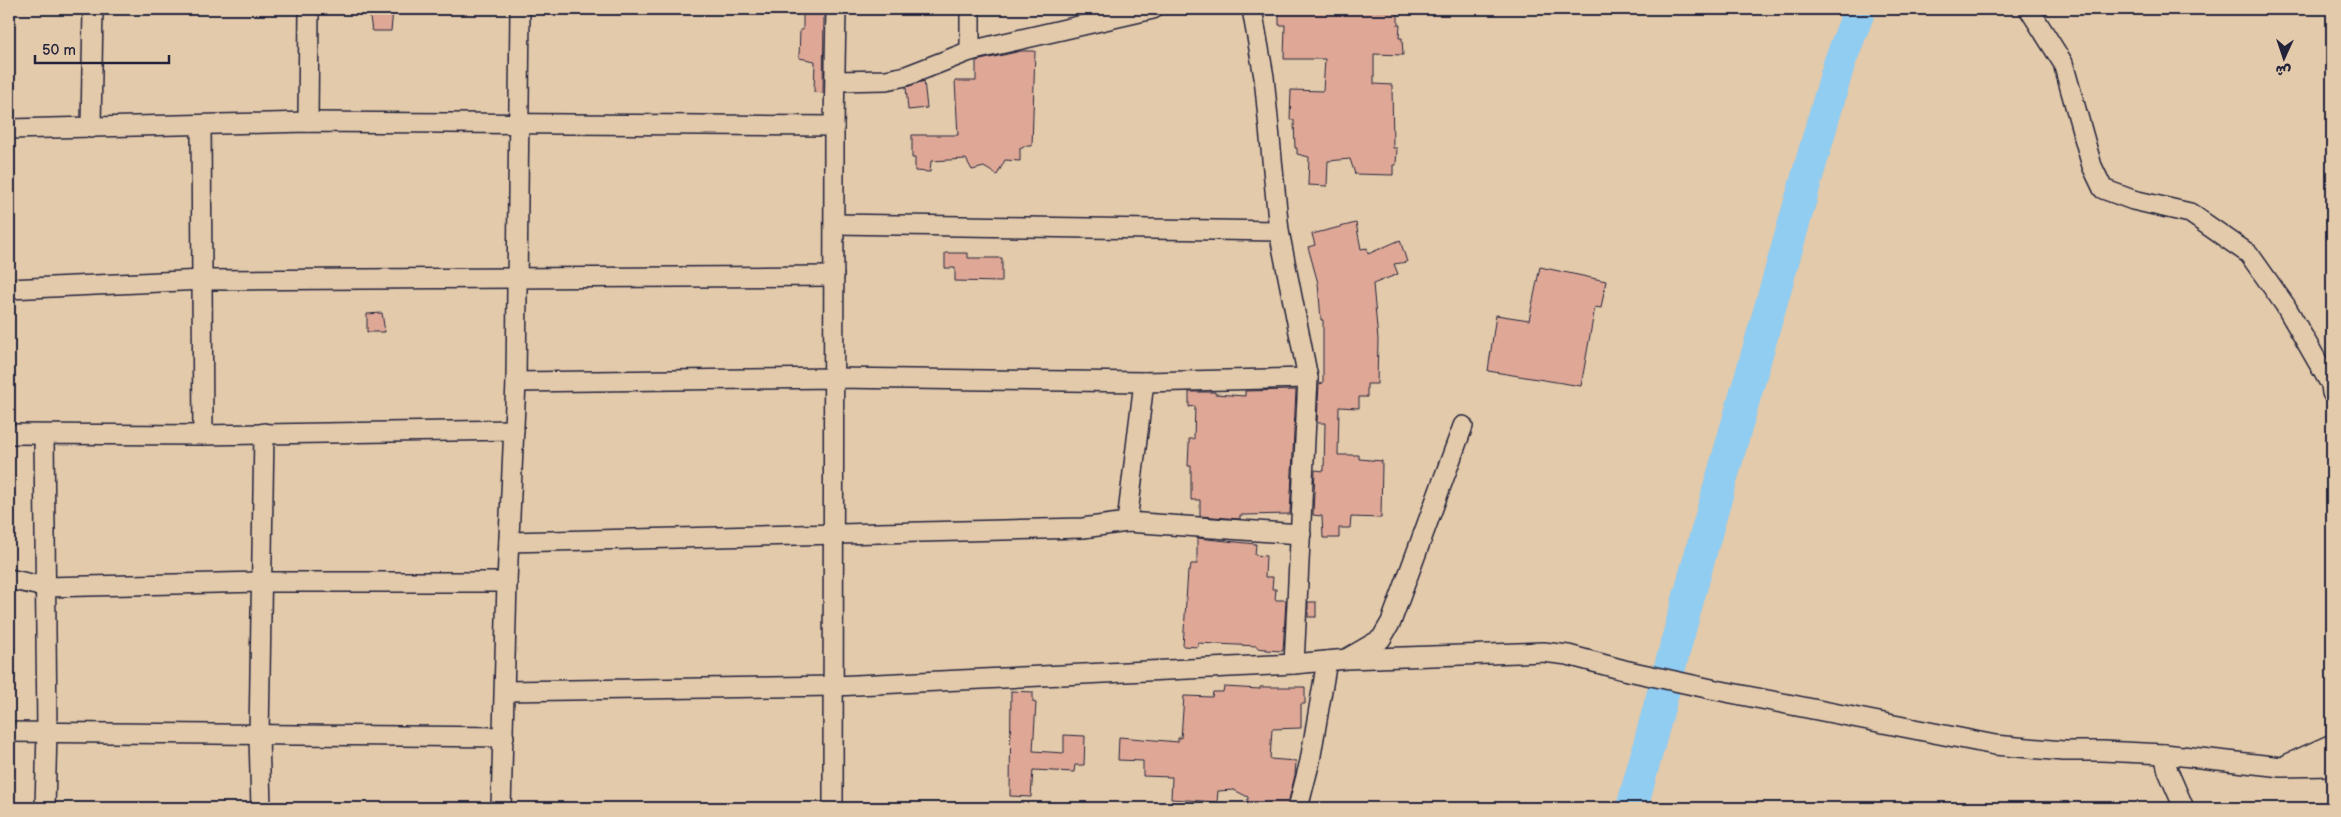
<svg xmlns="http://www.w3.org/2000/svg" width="2341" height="817" font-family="'Balsamiq Sans','Playpen Sans Arabic',sans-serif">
<rect width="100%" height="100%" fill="#e3caab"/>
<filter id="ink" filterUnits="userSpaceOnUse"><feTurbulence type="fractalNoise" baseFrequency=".02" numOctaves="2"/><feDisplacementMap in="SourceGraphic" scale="10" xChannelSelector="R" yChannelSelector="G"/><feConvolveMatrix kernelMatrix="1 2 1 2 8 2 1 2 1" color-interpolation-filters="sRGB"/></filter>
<g filter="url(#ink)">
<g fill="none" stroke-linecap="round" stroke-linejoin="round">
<polyline stroke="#91ccf1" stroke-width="32" points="1632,808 1702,548 1839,64 1860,9"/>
</g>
<g fill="#dfa896" stroke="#22223b">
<polygon points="1279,9 1398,11 1398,25 1400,25 1399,38 1402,38 1403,55 1374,54 1374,84 1392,85 1393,148 1397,148 1396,165 1393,165 1393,175 1355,174 1350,159 1328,161 1327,186 1308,185 1309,157 1297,154 1297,148 1295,148 1294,120 1290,120 1291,90 1323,91 1325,59 1284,59 1285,25 1279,25"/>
<polygon points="393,10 391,31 372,31 369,11"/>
<polygon points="803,13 824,13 823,93 814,92 815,61 799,58 800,30 803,30"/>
<polygon points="1021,51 1035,51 1032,146 1023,146 1023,148 1020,148 1020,161 1005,160 997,175 984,167 972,170 966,159 931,161 930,172 915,171 915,158 912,158 912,135 958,135 955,81 976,81 976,61"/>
<polygon points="924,81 927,108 908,110 906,87"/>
<polygon points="1356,223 1361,249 1367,248 1368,254 1400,240 1407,262 1394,264 1398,274 1373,284 1378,339 1377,384 1367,384 1367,397 1359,397 1359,408 1339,407 1338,455 1359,455 1359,459 1382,461 1381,518 1351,517 1350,528 1339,528 1339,538 1323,538 1322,516 1313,515 1315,470 1324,471 1325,423 1317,423 1319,384 1323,383 1323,320 1321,320 1318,283 1308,247 1315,245 1312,234"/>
<polygon points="945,253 968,253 968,258 1002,258 1002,282 955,281 955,268 945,268"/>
<polygon points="1540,267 1606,281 1601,308 1595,307 1581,386 1488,371 1496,315 1529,320"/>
<polygon points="382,313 385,332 367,332 367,314"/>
<polygon points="1296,390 1290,514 1245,515 1240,515 1240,519 1200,516 1200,500 1191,500 1191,466 1188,466 1189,445 1189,439 1194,439 1195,406 1189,407 1189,392 1215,392 1215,394 1245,396 1245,391"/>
<polygon points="1197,538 1256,544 1255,555 1266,556 1265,577 1273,577 1272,589 1276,589 1275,600 1286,600 1283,651 1266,650 1266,649 1257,648 1257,646 1198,643 1198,647 1183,646 1188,571 1190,571 1191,564 1197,564"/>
<rect x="1308" y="602" width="8" height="15"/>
<polygon points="1224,687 1260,689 1260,687 1305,687 1305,704 1301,704 1301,728 1272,729 1270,759 1296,761 1295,775 1287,808 1247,808 1248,797 1234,790 1218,791 1217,802 1171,799 1172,777 1143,776 1143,761 1118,760 1119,737 1178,742 1178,738 1181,738 1184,696 1212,697 1213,692 1223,692"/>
<polygon points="1011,691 1033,692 1033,702 1036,703 1033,751 1064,753 1064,735 1085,736 1084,765 1075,765 1074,772 1033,770 1031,797 1010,796"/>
</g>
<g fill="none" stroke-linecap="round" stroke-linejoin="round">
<defs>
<g id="minor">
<polyline points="1252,9 1264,77 1279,231 1308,378 1294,664"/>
<polyline points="2029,9 2063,63 2092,166 2103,189 2133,200 2190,213 2249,254 2285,305 2331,385 2332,393"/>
<polyline points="970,51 970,9"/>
<polyline points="836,81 886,80 906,76 970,51 1153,9"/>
<polyline points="308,122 309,9"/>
<polyline points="201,126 203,435"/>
<polyline points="91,128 93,9"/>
<polyline points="9,129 308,122 834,126"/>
<polyline points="835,224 1279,231"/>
<polyline points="9,289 203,280 834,276"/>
<polyline points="516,382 835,378 1144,382 1308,378"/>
<polyline points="9,434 203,435 514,430"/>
<polyline points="44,435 47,731 45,808"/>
<polyline points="1127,522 1144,382"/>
<polyline points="509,542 1083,528 1127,522 1301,534"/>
<polyline points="9,579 45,587 261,582 507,582"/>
<polyline points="1348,658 1381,639 1391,622 1463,426"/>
<polyline points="505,691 835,686 1294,664 1347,659 1543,652 1568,655 1624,670 1716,690 1995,745 2063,751 2102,751 2164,754 2282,767 2332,766"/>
<polyline points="9,732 504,737"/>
<polyline points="2164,754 2168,771 2184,808"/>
<polyline points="2288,764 2332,744"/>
<polyline points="261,808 259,736 264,433"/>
<polyline points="501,808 507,582 516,382 520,9"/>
<polyline points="833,808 834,126 836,9"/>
<polyline points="1298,808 1310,761 1327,661"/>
</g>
</defs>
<use href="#minor" stroke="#22223b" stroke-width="22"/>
<use href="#minor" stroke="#e3caab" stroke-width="19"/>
</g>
</g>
<rect width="2341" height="817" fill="none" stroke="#e3caab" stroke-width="30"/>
<rect x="15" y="15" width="2311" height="787" fill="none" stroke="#22223b" stroke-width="2" filter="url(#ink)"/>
<g transform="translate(2284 58) rotate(183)" stroke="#e3caab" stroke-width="4" paint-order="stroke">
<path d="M0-4L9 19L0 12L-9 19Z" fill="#22223b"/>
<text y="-8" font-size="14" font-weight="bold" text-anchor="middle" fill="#22223b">ش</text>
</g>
<path d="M35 55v8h134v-8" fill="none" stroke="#22223b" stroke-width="2.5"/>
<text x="42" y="55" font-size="15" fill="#22223b" stroke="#e3caab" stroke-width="4" paint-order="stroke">50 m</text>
</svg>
